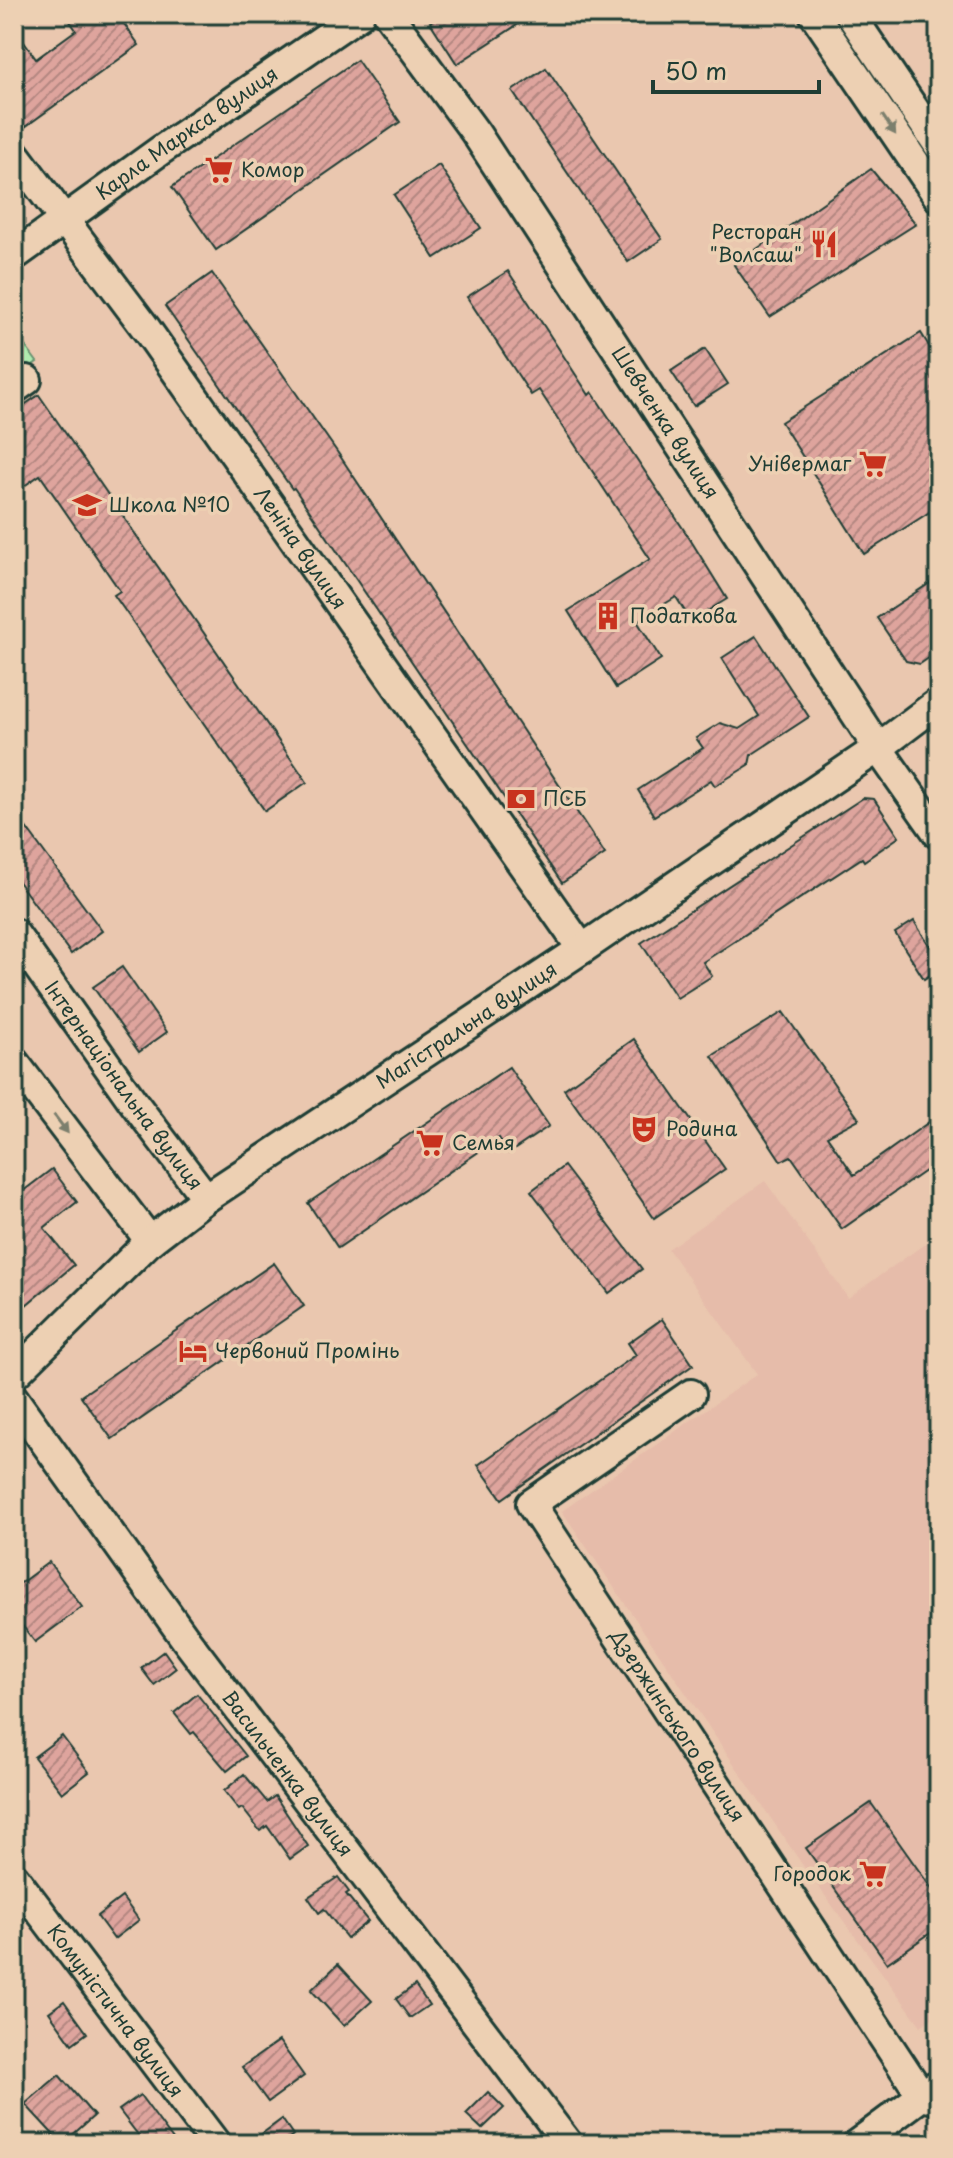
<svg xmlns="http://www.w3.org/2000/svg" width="953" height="2158" font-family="'Playpen Sans',sans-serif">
<defs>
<pattern id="forest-crowns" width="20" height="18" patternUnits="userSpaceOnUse" patternTransform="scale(2)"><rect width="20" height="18" fill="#b0ebaf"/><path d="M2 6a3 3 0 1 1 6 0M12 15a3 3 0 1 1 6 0" fill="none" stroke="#97ca97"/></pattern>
<pattern id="building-hatch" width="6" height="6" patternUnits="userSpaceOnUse" patternTransform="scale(2)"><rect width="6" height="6" fill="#dea49d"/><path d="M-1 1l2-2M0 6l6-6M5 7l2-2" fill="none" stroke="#b38781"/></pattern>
</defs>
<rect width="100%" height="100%" fill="#eac7af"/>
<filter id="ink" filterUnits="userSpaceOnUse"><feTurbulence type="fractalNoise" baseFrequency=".0125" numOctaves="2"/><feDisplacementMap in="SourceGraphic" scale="16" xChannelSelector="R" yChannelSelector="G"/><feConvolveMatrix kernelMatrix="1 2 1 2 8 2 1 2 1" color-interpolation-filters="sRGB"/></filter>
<g filter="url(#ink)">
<polygon fill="#e6bcaa" points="765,1181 848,1298 939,1234 939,2013 921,2026 804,1867 562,1511 757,1374 668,1249"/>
<polygon fill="url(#forest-crowns)" stroke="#689472" stroke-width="2" points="14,331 37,362 14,378"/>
<g fill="url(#building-hatch)" stroke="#1f3d34" stroke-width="2">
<polygon points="65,14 117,14 139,45 22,129 14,118 14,28 36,59 76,30"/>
<polygon points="442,14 534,14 457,64 430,22"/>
<polygon points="357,60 400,122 216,250 172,187"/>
<polygon points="546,68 662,239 628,262 512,91"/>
<polygon points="439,165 481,228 435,258 394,195"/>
<polygon points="871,169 916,224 770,317 734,265"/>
<polygon points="508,271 589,395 592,392 688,536 727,599 691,621 676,597 637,621 661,659 616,688 568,611 650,559 539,390 531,395 467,297"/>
<polygon points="212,273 340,456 605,854 562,883 294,488 292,489 165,306"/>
<polygon points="921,333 939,362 939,506 864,554 781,422"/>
<polygon points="705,349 728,384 694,406 671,371"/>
<polygon points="39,395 307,782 265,811 114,595 120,591 40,475 14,493 14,412"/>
<polygon points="930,583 939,597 939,651 920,664 906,661 877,618"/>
<polygon points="756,636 809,717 751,755 749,765 715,786 711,780 654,816 638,790 703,748 696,738 720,723 739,729 759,716 722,658"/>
<polygon points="863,798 874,799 899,837 864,861 862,858 703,962 712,976 677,998 641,943"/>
<polygon points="14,811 102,931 71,954 14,876"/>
<polygon points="914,921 939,961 939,969 924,979 895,933"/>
<polygon points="122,967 167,1032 139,1052 93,987"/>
<polygon points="783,1012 859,1119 827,1136 854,1175 939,1115 939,1161 842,1229 791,1156 781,1161 712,1056"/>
<polygon points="634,1039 725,1169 654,1218 564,1089"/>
<polygon points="509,1067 549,1126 509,1153 499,1138 338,1248 308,1203"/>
<polygon points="564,1166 642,1269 609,1293 531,1191"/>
<polygon points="52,1169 77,1202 44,1228 74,1265 14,1315 14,1198"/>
<polygon points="274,1263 304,1306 112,1439 81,1396"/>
<polygon points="662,1319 693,1365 502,1499 478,1465 636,1355 628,1343"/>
<polygon points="49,1562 82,1607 35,1642 14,1615 14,1588"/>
<polygon points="164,1651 176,1668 154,1685 141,1668"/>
<polygon points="197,1694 246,1756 227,1771 194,1732 191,1734 174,1713"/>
<polygon points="62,1736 89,1772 62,1793 34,1757"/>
<polygon points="244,1774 267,1802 275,1796 308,1846 290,1859 267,1826 260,1831 242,1808 239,1810 224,1791"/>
<polygon points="871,1803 939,1899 939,1927 887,1963 806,1848"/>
<polygon points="338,1877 349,1892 346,1894 368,1921 347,1938 324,1909 319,1913 308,1897"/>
<polygon points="122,1897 139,1920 114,1939 97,1916"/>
<polygon points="338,1964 372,2001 344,2026 311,1990"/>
<polygon points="415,1985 429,2005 410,2018 396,1999"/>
<polygon points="64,2001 87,2033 72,2044 49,2012"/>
<polygon points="279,2041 304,2076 268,2102 242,2067"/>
<polygon points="59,2075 94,2116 62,2144 25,2104"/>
<polygon points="488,2092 504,2108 482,2129 466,2114"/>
<polygon points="140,2095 176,2144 145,2144 119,2110"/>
<polygon points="282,2119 293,2135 281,2144 248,2144"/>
</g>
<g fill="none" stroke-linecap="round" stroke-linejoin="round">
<defs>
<g id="minor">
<path id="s1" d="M388,14L475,132L878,748L939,835"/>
<polyline points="814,14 939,198"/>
<polyline points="850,14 939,146"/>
<path id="s2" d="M14,153L147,330L582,949"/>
<path id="s3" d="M14,256L161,150L360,14"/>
<polyline points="14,389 27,380"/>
<path id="s4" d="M14,933L134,1103L206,1198"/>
<polyline points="14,1062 150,1241"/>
<path id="s5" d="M14,1375L150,1241L206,1198L582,949L878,748L939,702"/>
<path id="s6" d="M691,1394L531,1504L922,2096L939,2100"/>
<path id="s7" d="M14,1399L187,1641L568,2144"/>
<path id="s8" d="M14,1877L216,2144"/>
<polyline points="857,2144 935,2086"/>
</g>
</defs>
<use href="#minor" stroke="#1f3d34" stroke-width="34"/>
<use href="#minor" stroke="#edd0b3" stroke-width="28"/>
</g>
<defs><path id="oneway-solid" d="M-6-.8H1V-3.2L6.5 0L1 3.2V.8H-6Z" transform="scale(2)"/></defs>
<g fill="#7c7f6d">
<use href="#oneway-solid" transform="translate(889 125) rotate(56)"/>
<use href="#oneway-solid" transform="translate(61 1124) rotate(53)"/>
</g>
</g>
<defs>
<symbol id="supermarket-bare" viewBox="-9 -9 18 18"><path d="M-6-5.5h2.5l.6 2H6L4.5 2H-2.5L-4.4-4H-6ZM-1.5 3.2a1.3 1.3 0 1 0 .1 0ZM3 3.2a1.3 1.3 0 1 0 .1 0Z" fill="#c8321e" stroke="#edd0b3" stroke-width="2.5" paint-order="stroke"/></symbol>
<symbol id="restaurant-bare" viewBox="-9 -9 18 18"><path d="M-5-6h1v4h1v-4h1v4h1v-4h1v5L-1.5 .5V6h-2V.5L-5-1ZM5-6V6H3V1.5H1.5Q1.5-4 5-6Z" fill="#c8321e" stroke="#edd0b3" stroke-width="2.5" paint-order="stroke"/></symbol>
<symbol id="school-bare" viewBox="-9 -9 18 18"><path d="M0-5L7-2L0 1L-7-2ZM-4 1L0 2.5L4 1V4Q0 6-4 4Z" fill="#c8321e" stroke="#edd0b3" stroke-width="2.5" paint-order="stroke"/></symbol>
<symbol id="building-bare" viewBox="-9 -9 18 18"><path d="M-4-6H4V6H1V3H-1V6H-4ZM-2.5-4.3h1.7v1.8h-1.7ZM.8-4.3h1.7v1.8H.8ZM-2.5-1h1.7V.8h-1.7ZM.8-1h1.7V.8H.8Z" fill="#c8321e" stroke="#edd0b3" stroke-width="2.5" paint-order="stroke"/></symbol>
<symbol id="bank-bare" viewBox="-9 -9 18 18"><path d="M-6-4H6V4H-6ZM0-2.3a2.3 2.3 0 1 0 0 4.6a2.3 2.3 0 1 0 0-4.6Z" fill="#c8321e" stroke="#edd0b3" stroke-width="2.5" paint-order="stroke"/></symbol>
<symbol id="theatre-bare" viewBox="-9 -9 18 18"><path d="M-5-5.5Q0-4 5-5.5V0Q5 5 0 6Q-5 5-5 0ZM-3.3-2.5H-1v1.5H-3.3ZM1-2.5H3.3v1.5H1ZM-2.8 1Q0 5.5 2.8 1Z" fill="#c8321e" stroke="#edd0b3" stroke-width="2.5" paint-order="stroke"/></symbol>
<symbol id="hotel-bare" viewBox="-9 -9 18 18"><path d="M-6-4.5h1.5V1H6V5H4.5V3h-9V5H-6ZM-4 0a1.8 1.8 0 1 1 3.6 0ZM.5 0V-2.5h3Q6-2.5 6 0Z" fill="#c8321e" stroke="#edd0b3" stroke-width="2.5" paint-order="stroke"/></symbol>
</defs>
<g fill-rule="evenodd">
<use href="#supermarket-bare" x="199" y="150" width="40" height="40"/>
<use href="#restaurant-bare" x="804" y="224" width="40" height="40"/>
<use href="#supermarket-bare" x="853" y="444" width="40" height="40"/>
<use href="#school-bare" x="67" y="485" width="40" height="40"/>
<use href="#building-bare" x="588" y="596" width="40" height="40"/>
<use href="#bank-bare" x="501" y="779" width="40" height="40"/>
<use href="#theatre-bare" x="624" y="1109" width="40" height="40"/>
<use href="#supermarket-bare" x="410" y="1123" width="40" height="40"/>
<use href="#hotel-bare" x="173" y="1331" width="40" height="40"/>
<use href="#supermarket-bare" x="853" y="1854" width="40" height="40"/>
</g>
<g text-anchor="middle" stroke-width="7" stroke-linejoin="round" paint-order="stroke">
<g font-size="20" fill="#1f3d34" stroke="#edd0b3">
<text dy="7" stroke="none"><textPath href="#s3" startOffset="212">Карла Маркса вулиця</textPath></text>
<text dy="7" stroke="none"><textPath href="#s1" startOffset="494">Шевченка вулиця</textPath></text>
<text dy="7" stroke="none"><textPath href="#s2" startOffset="488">Леніна вулиця</textPath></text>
<text dy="7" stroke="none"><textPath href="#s5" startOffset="574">Магістральна вулиця</textPath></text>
<text dy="7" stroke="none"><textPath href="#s4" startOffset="188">Інтернаціональна вулиця</textPath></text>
<text dy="7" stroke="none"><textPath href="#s6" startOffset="460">Дзержинського вулиця</textPath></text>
<text dy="7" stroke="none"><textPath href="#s7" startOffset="464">Васильченка вулиця</textPath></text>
<text dy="7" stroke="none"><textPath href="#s8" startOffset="168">Комуністична вулиця</textPath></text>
</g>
<g font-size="20" fill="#1f3d34" stroke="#edd0b3" text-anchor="start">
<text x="241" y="177">Комор</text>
<text x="802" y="239" text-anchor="end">Ресторан<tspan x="802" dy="23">"Волсаш"</tspan></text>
<text x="851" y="471" text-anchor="end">Універмаг</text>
<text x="109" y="512">Школа №10</text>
<text x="630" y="623">Податкова</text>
<text x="543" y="806">ПСБ</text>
<text x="666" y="1136">Родина</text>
<text x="452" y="1150">Семья</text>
<text x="215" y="1358">Червоний Промінь</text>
<text x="851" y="1881" text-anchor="end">Городок</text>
</g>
</g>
<rect width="953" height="2158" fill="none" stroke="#edd0b3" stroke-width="48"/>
<rect x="24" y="24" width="905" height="2110" fill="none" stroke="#1f3d34" stroke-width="3" filter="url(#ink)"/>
<path d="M653 80v12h166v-12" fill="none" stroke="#1f3d34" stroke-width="4"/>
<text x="665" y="80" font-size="24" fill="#1f3d34" stroke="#edd0b3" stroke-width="6" paint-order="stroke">50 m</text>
</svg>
